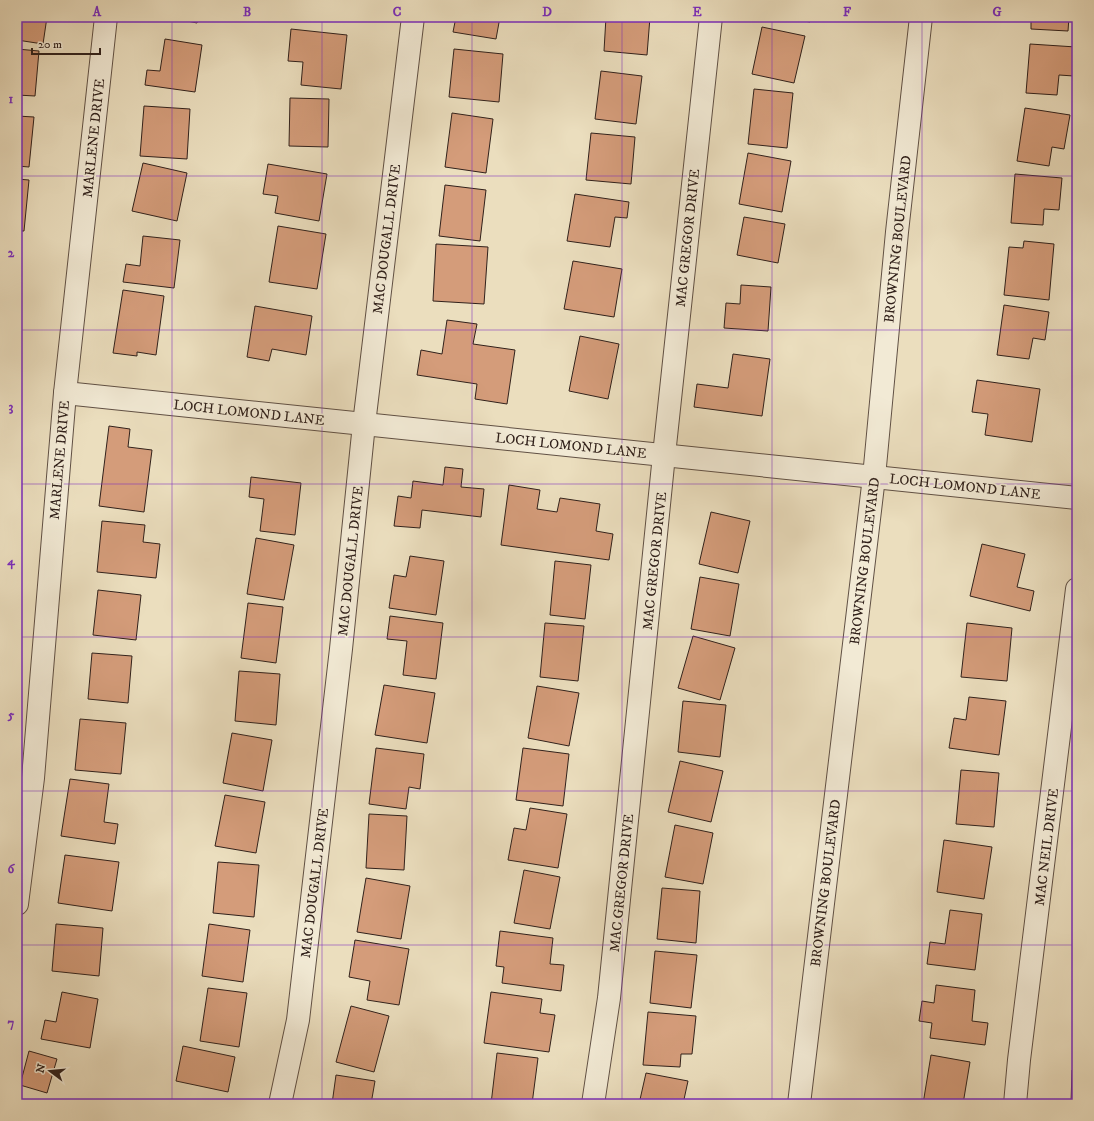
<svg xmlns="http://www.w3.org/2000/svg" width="1094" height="1121" font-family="'IM FELL DW Pica',serif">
<rect width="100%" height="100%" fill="#ebdebe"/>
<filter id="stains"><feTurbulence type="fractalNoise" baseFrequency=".005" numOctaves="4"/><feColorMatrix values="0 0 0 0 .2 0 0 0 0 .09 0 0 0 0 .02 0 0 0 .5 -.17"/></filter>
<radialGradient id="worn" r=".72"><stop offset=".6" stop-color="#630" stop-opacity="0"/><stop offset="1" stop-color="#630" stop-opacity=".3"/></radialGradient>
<g fill="#d49c7a" stroke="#31211b">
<polygon points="17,17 47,17 43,44 17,40"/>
<polygon points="167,17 199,17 197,23"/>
<polygon points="309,17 352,17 351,20"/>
<polygon points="456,17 500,17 496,39 453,32"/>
<polygon points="606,17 650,17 647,55 604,51"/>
<polygon points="779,17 811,17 810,22"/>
<polygon points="1031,17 1069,17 1068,31 1031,29"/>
<polygon points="762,27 805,36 794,83 752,74"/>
<polygon points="291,29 347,35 341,89 301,85 303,62 288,61"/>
<polygon points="165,39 202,45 195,92 145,85 147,70 160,71"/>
<polygon points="1030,44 1076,47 1074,76 1059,75 1057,95 1026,93"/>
<polygon points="17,49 39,51 35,96 17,95"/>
<polygon points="454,49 503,54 499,102 449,97"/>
<polygon points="601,71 642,76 636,124 595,119"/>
<polygon points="754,89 793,93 787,148 748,144"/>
<polygon points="290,98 329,99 328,147 289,146"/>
<polygon points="144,106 190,109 187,159 140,156"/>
<polygon points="1025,108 1070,115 1064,149 1052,147 1049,166 1017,161"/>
<polygon points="452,113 493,119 486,173 445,167"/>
<polygon points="17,116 34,117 29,167 17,166"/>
<polygon points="591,133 635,137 631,184 586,180"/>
<polygon points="748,153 791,161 782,212 739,204"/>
<polygon points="143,163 187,173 177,221 132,211"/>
<polygon points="268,164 327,174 319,221 275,213 278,196 263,194"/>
<polygon points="1015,174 1062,178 1059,210 1044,209 1043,225 1011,223"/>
<polygon points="17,179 29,180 24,231 17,231"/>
<polygon points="445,185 486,190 480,241 439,236"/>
<polygon points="575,194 629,202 627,218 615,217 610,247 567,241"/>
<polygon points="744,217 785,224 778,263 737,255"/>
<polygon points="278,226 326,234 317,289 269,282"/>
<polygon points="143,236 180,240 174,288 123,282 126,264 140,266"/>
<polygon points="1024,241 1054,244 1049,300 1004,295 1009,247 1023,248"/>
<polygon points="436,244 488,247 484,304 433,301"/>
<polygon points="573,261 622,269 614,317 564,309"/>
<polygon points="741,285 771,287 768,331 724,328 726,303 740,304"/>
<polygon points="123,290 164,296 156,355 137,352 137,356 113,353"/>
<polygon points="1004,305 1049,312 1045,340 1033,338 1029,359 997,355"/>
<polygon points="255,306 312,316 306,355 272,349 269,361 247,357"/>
<polygon points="447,320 477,324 473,344 515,350 507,404 475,399 477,384 417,375 421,350 442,354"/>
<polygon points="580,336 619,344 608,399 569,391"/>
<polygon points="733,354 770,359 762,416 694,407 697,384 728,388"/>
<polygon points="977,380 1040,389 1032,442 985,435 988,414 972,412"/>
<polygon points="109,426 130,429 128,447 152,450 144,512 99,506"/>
<polygon points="445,467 463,469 461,487 484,489 481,517 422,510 420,528 394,526 398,496 411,498 413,481 443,485"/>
<polygon points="251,477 301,483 295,535 260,531 264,499 249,497"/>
<polygon points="509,485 540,490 537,509 557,512 560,498 600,504 596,531 613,534 609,560 501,545"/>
<polygon points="711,512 750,521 738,573 699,564"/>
<polygon points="102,521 145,525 143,542 160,544 156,578 97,572"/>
<polygon points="256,538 294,545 284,600 247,594"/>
<polygon points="982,544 1025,554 1017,587 1034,591 1030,611 970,596"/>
<polygon points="410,556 444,561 436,615 389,608 394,575 406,577"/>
<polygon points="555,561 591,565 585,619 550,615"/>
<polygon points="700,577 739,584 730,636 691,629"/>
<polygon points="98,590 141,595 136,640 93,635"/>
<polygon points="248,603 283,607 276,663 241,658"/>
<polygon points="390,616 443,623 436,679 403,675 407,641 387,639"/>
<polygon points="545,623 584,626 578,681 540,677"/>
<polygon points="967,623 1012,628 1007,681 961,677"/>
<polygon points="693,636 735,648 720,700 678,688"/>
<polygon points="92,653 132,656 128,703 88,699"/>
<polygon points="239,671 280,674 276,725 235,721"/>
<polygon points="384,685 435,693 427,743 375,735"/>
<polygon points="537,686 579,693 569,746 528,738"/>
<polygon points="969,697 1006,701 999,755 949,748 954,718 966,720"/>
<polygon points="683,701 726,705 720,757 678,752"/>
<polygon points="80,719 126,723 121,774 75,770"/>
<polygon points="232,733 272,740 263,791 223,783"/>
<polygon points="376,748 424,754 420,789 409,787 406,809 369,804"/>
<polygon points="523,748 569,754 563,806 516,800"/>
<polygon points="680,761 723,771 711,822 668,812"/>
<polygon points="961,770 999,773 994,827 956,824"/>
<polygon points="70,779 109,784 104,822 118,824 115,844 61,836"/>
<polygon points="225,795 265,802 256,853 215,846"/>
<polygon points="530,808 567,814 558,868 508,860 514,828 526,830"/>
<polygon points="369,814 407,816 404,870 366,868"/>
<polygon points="675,825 713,833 703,884 665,877"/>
<polygon points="944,840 992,847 984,899 937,892"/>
<polygon points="65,855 119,862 112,911 58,903"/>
<polygon points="218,862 259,865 254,917 213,913"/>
<polygon points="524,870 560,877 550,929 514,923"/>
<polygon points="366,878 410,886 401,939 357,932"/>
<polygon points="662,888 700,891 696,943 657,939"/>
<polygon points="1077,891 1077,906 1074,905"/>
<polygon points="950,910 982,914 975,970 927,964 930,942 945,944"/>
<polygon points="56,924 103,928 99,976 52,971"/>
<polygon points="209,924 250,930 243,982 202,976"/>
<polygon points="500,931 553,938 550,964 564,965 561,991 502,983 504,967 496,966"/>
<polygon points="355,940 409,949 399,1005 367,1000 370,981 349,977"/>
<polygon points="655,951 697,955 691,1008 650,1003"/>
<polygon points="936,985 975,990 972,1021 988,1023 985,1045 930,1038 932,1023 919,1021 922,1001 934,1003"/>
<polygon points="208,988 247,993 239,1047 200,1041"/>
<polygon points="62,992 98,999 90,1048 41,1039 45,1020 56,1022"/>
<polygon points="491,992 542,999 540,1013 555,1015 549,1052 484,1043"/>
<polygon points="351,1006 389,1016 374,1072 336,1062"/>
<polygon points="648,1012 696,1016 692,1054 681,1054 680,1067 643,1065"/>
<polygon points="183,1046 235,1057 228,1092 176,1081"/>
<polygon points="29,1051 57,1059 47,1093 20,1085"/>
<polygon points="497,1053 538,1058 532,1104 491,1104"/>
<polygon points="931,1055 970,1062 963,1104 923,1104"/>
<polygon points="1072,1070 1077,1071 1077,1104 1071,1104"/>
<polygon points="646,1073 688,1081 683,1104 639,1104"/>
<polygon points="336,1075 375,1081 371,1104 332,1104"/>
<polygon points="28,1100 43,1104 27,1104"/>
</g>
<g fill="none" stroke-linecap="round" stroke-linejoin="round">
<defs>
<g id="minor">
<polyline points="65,393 1077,498"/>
<polyline points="17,904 33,778 65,393 106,17"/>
<polyline points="280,1104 298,1020 341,649 364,424 413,17"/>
<polyline points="593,1104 609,998 664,455 711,17"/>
<polyline points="1015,1104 1019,1060 1077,589"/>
</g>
<polyline id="tertiary" points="799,1104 874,477 897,232 921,17"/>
</defs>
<use href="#minor" stroke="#605044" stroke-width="24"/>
<use href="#tertiary" stroke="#605044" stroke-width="24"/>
<use href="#minor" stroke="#f2ead5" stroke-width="22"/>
<use href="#tertiary" stroke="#f2ead5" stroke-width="22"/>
</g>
<path fill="none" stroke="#7b2cbf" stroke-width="1" stroke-opacity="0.55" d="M172,17V1104M322,17V1104M472,17V1104M622,17V1104M772,17V1104M922,17V1104M17,176H1077M17,330H1077M17,484H1077M17,637H1077M17,791H1077M17,945H1077"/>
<g text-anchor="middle" stroke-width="3.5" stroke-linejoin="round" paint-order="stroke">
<g font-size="14" fill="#31211b" stroke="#f2ead5">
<text transform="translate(93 138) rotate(-84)" y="5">MARLENE DRIVE</text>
<text transform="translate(687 238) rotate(-84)" y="5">MAC GREGOR DRIVE</text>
<text transform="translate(386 239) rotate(-83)" y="5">MAC DOUGALL DRIVE</text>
<text transform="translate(897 239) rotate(-84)" y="5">BROWNING BOULEVARD</text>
<text transform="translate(249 412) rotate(6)" y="5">LOCH LOMOND LANE</text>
<text transform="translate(571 445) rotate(6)" y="5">LOCH LOMOND LANE</text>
<text transform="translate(59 460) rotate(-85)" y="5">MARLENE DRIVE</text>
<text transform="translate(965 486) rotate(6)" y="5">LOCH LOMOND LANE</text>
<text transform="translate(350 561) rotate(-84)" y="5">MAC DOUGALL DRIVE</text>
<text transform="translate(654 561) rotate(-84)" y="5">MAC GREGOR DRIVE</text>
<text transform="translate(864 561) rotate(-83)" y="5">BROWNING BOULEVARD</text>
<text transform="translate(1046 847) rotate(-83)" y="5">MAC NEIL DRIVE</text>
<text transform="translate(314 883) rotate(-83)" y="5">MAC DOUGALL DRIVE</text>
<text transform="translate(621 883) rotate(-84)" y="5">MAC GREGOR DRIVE</text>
<text transform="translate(825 883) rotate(-83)" y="5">BROWNING BOULEVARD</text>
</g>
</g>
<rect width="1094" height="1121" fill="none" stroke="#ebdebe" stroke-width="44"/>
<g transform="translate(50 1071) rotate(286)" stroke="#f2ead5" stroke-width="3" paint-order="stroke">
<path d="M0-3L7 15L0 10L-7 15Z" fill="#31211b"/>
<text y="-6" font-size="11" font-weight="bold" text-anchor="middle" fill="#31211b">N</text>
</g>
<path d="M32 48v6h68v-6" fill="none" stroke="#31211b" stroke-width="2"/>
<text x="38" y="48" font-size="12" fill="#31211b" stroke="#f2ead5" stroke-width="3" paint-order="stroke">20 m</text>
<rect x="22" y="22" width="1050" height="1077" fill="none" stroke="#7b2cbf" stroke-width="1.5"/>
<g font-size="13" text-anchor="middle" font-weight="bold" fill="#7b2cbf">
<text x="97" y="16">A</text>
<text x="247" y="16">B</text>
<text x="397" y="16">C</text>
<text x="547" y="16">D</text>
<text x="697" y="16">E</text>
<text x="847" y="16">F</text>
<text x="997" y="16">G</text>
<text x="11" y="103">1</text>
<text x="11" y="257">2</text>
<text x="11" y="411">3</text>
<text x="11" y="565">4</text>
<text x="11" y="719">5</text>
<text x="11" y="873">6</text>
<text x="11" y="1027">7</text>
</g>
<rect width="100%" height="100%" filter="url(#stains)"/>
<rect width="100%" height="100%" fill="url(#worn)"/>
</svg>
